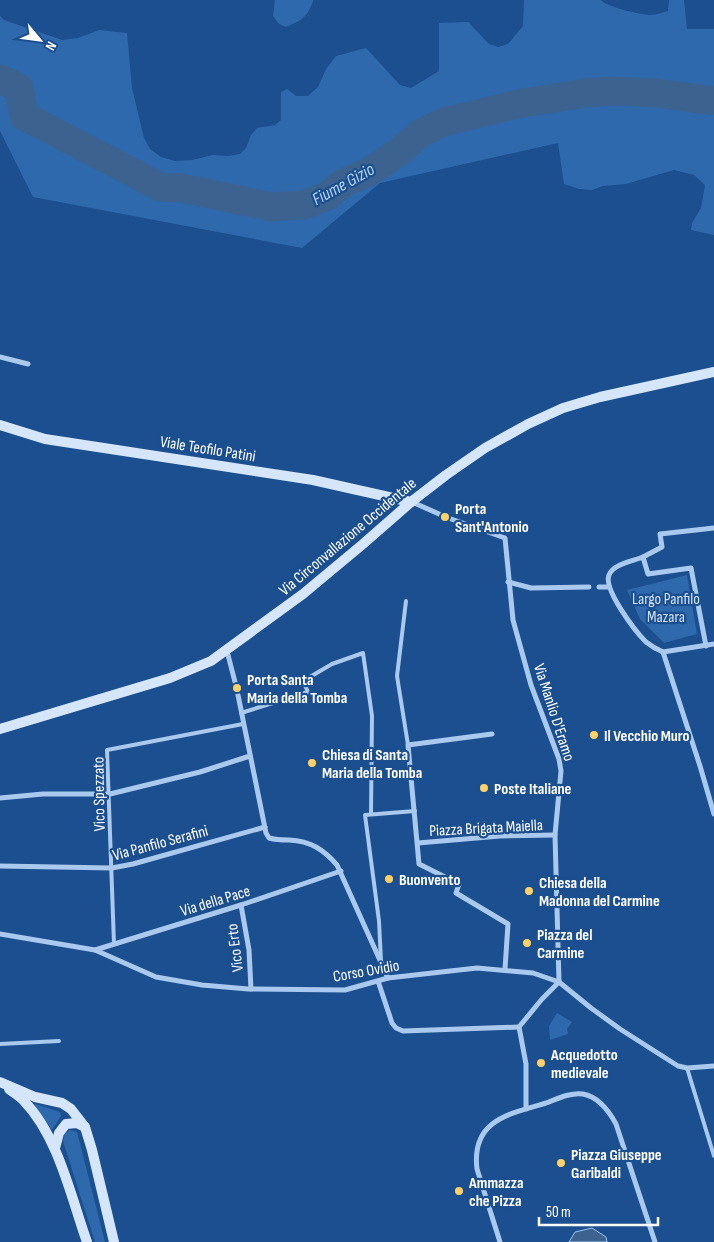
<svg xmlns="http://www.w3.org/2000/svg" width="714" height="1242" font-family="'Sofia Sans Condensed',sans-serif">
<rect width="100%" height="100%" fill="#1b4f8f"/>
<g fill="#2e69ad">
<path d="M275,0H313V1C307,18 302,20 286,27L279,24L273,16Z"/>
<path d="M524,0H601C606,7 642,15 651,15C657,15 663,12 668,11L669,0H684L687,29H714V235L691,230L692,223L701,208L705,185L694,175L674,170L626,184L603,186L592,190L579,189L564,184L558,143L380,183L302,248L33,197L0,131V16L4,20L62,40L78,38L99,30L127,33L132,88L144,138L150,149L161,157L175,161L192,160L213,155L228,156L240,154L246,148L251,135L257,128L275,125L281,120V92L287,89L296,96H308L318,87L326,69L336,56L366,48L400,85L411,88L439,71V23L469,22L470,24L489,44L498,47L508,44L523,26Z"/>
<polygon points="687,575 697,634 664,643 640,619 627,590"/>
<polygon points="557,1013 572,1022 567,1029 568,1034 550,1040 549,1026"/>
<polygon points="36,1104 60,1112 61,1116 52,1130 35,1105"/>
<polygon points="70,1130 77,1132 105,1242 95,1242 63,1141 65,1134"/>
</g>
<polygon fill="#3c6290" stroke="#9cc4f0" points="592,1228 606,1237 607,1242 569,1242 575,1232"/>
<g fill="none" stroke-linecap="round" stroke-linejoin="round">
<polyline stroke="#3c6290" stroke-width="29" points="0,79 19,88 24,116 160,187 181,188 272,207 304,205 327,196 343,183 369,172 400,151 419,134 444,122 522,103 586,93 613,91 655,93 714,101"/>
<g stroke="#3d69a0" stroke-width="5" stroke-dasharray="5 2.5" stroke-linecap="butt">
<polyline points="439,514 451,519"/>
<polyline points="235,682 238,695"/>
</g>
<g stroke="#a9c9ee" stroke-width="4">
<polyline points="406,601 397,676 408,745"/>
<polyline points="241,713 308,692 303,681 332,664 363,653 372,716 371,814"/>
<polyline points="114,944 107,750 243,724"/>
<polyline points="381,961 379,921 365,815 415,811"/>
<polyline points="0,1044 59,1041"/>
<polyline points="687,1068 714,1156"/>
</g>
<g stroke="#a9c9ee" stroke-width="5">
<polyline points="0,357 28,364"/>
<polyline points="412,502 439,514"/>
<polyline points="451,519 505,538 513,620 531,685 559,759 561,771 555,835 559,982"/>
<polyline points="643,557 662,547 660,534 714,528"/>
<polyline points="508,582 531,588 589,587"/>
<polyline points="599,587 609,587"/>
<polyline points="227,651 235,682"/>
<path d="M663,652C656,649 651,646 646,642C635,631 603,589 609,575C613,564 633,561 643,557L648,574L691,568L706,646"/>
<polyline points="663,652 700,766 714,814"/>
<polyline points="663,652 714,644"/>
<path d="M238,695L266,833L269,838C276,840 282,840 289,840C311,841 324,850 337,865L388,978"/>
<polyline points="492,734 408,745 419,864 459,884 456,893 508,924 505,969"/>
<polyline points="0,798 43,794 110,794 200,772 250,756"/>
<polyline points="418,843 500,836 555,835"/>
<polyline points="0,866 112,868 133,864 265,827"/>
<polyline points="241,905 249,950 251,989"/>
<polyline points="0,934 95,950 156,977 202,985 248,989 345,990 388,978 477,968 533,973 559,982 591,1008 620,1029 678,1066 687,1068 714,1066"/>
<polyline points="95,950 241,905 341,871"/>
<polyline points="378,981 392,1023 396,1028 403,1031 519,1027"/>
<polyline points="526,1109 526,1064 519,1027 542,999 559,982"/>
<path d="M500,1242L477,1169C471,1120 509,1114 546,1103C557,1099 571,1092 583,1094C599,1097 609,1111 616,1124L655,1242"/>
</g>
<g stroke="#d6e6fa" stroke-width="10">
<polyline points="0,425 45,439 313,480 411,502"/>
<polyline points="0,729 170,678 211,661 303,594 363,544 411,502 446,475 485,448 528,424 563,408 600,397 714,372"/>
<polyline points="0,1082 35,1097 62,1103 71,1109 85,1127 92,1150 114,1242"/>
<path d="M9,1089C14,1093 20,1096 24,1101C58,1136 71,1197 87,1242"/>
<polyline points="55,1148 59,1133 66,1124 77,1123 85,1127"/>
</g>
</g>
<g fill="#ffd166" stroke="#1b4f8f" stroke-width="2">
<circle cx="445" cy="517" r="5"/>
<circle cx="237" cy="688" r="5"/>
<circle cx="594" cy="735" r="5"/>
<circle cx="312" cy="763" r="5"/>
<circle cx="484" cy="788" r="5"/>
<circle cx="389" cy="879" r="5"/>
<circle cx="529" cy="891" r="5"/>
<circle cx="527" cy="943" r="5"/>
<circle cx="541" cy="1063" r="5"/>
<circle cx="561" cy="1163" r="5"/>
<circle cx="459" cy="1191" r="5"/>
</g>
<g text-anchor="middle" stroke-width="4.5" stroke-linejoin="round" paint-order="stroke">
<g font-size="16" fill="#fff" stroke="#1b4f8f">
<text transform="translate(208 448) rotate(9)" y="6">Viale Teofilo Patini</text>
<text transform="translate(347 536) rotate(-40)" y="6">Via Circonvallazione Occidentale</text>
<text transform="translate(555 712) rotate(72)" y="6">Via Manlio D'Eramo</text>
<text transform="translate(98 794) rotate(-91)" y="6">Vico Spezzato</text>
<text transform="translate(486 827) rotate(-3)" y="6">Piazza Brigata Maiella</text>
<text transform="translate(160 842) rotate(-15)" y="6">Via Panfilo Serafini</text>
<text transform="translate(215 900) rotate(-17)" y="6">Via della Pace</text>
<text transform="translate(234 948) rotate(-97)" y="6">Vico Erto</text>
<text transform="translate(366 970) rotate(-10)" y="6">Corso Ovidio</text>
</g>
<g font-size="16" font-weight="bold" fill="#fff" stroke="#1b4f8f" text-anchor="start">
<text x="455" y="514">Porta<tspan x="455" dy="18">Sant'Antonio</tspan></text>
<text x="247" y="685">Porta Santa<tspan x="247" dy="18">Maria della Tomba</tspan></text>
<text x="604" y="741">Il Vecchio Muro</text>
<text x="322" y="760">Chiesa di Santa<tspan x="322" dy="18">Maria della Tomba</tspan></text>
<text x="494" y="794">Poste Italiane</text>
<text x="399" y="885">Buonvento</text>
<text x="539" y="888">Chiesa della<tspan x="539" dy="18">Madonna del Carmine</tspan></text>
<text x="537" y="940">Piazza del<tspan x="537" dy="18">Carmine</tspan></text>
<text x="551" y="1060">Acquedotto<tspan x="551" dy="18">medievale</tspan></text>
<text x="571" y="1160">Piazza Giuseppe<tspan x="571" dy="18">Garibaldi</tspan></text>
<text x="469" y="1188">Ammazza<tspan x="469" dy="18">che Pizza</tspan></text>
</g>
<g font-size="16" fill="#cfe3fa" stroke="#1b4f8f">
<text x="666" y="604">Largo Panfilo<tspan x="666" dy="18">Mazara</tspan></text>
</g>
<g font-size="18" font-style="italic" fill="#b5d3f5" stroke="#1b4f8f">
<text transform="translate(343 184) rotate(-29)" y="6">Fiume Gizio</text>
</g>
</g>
<g transform="translate(40 40) rotate(119)" stroke="#1b4f8f" stroke-width="4" paint-order="stroke">
<path d="M0-4L9 19L0 12L-9 19Z" fill="#ffffff"/>
<text y="-8" font-size="14" font-weight="bold" text-anchor="middle" fill="#ffffff">N</text>
</g>
<path d="M539 1217v8h119v-8" fill="none" stroke="#ffffff" stroke-width="2.5"/>
<text x="546" y="1217" font-size="15" fill="#ffffff" stroke="#1b4f8f" stroke-width="4" paint-order="stroke">50 m</text>
</svg>
